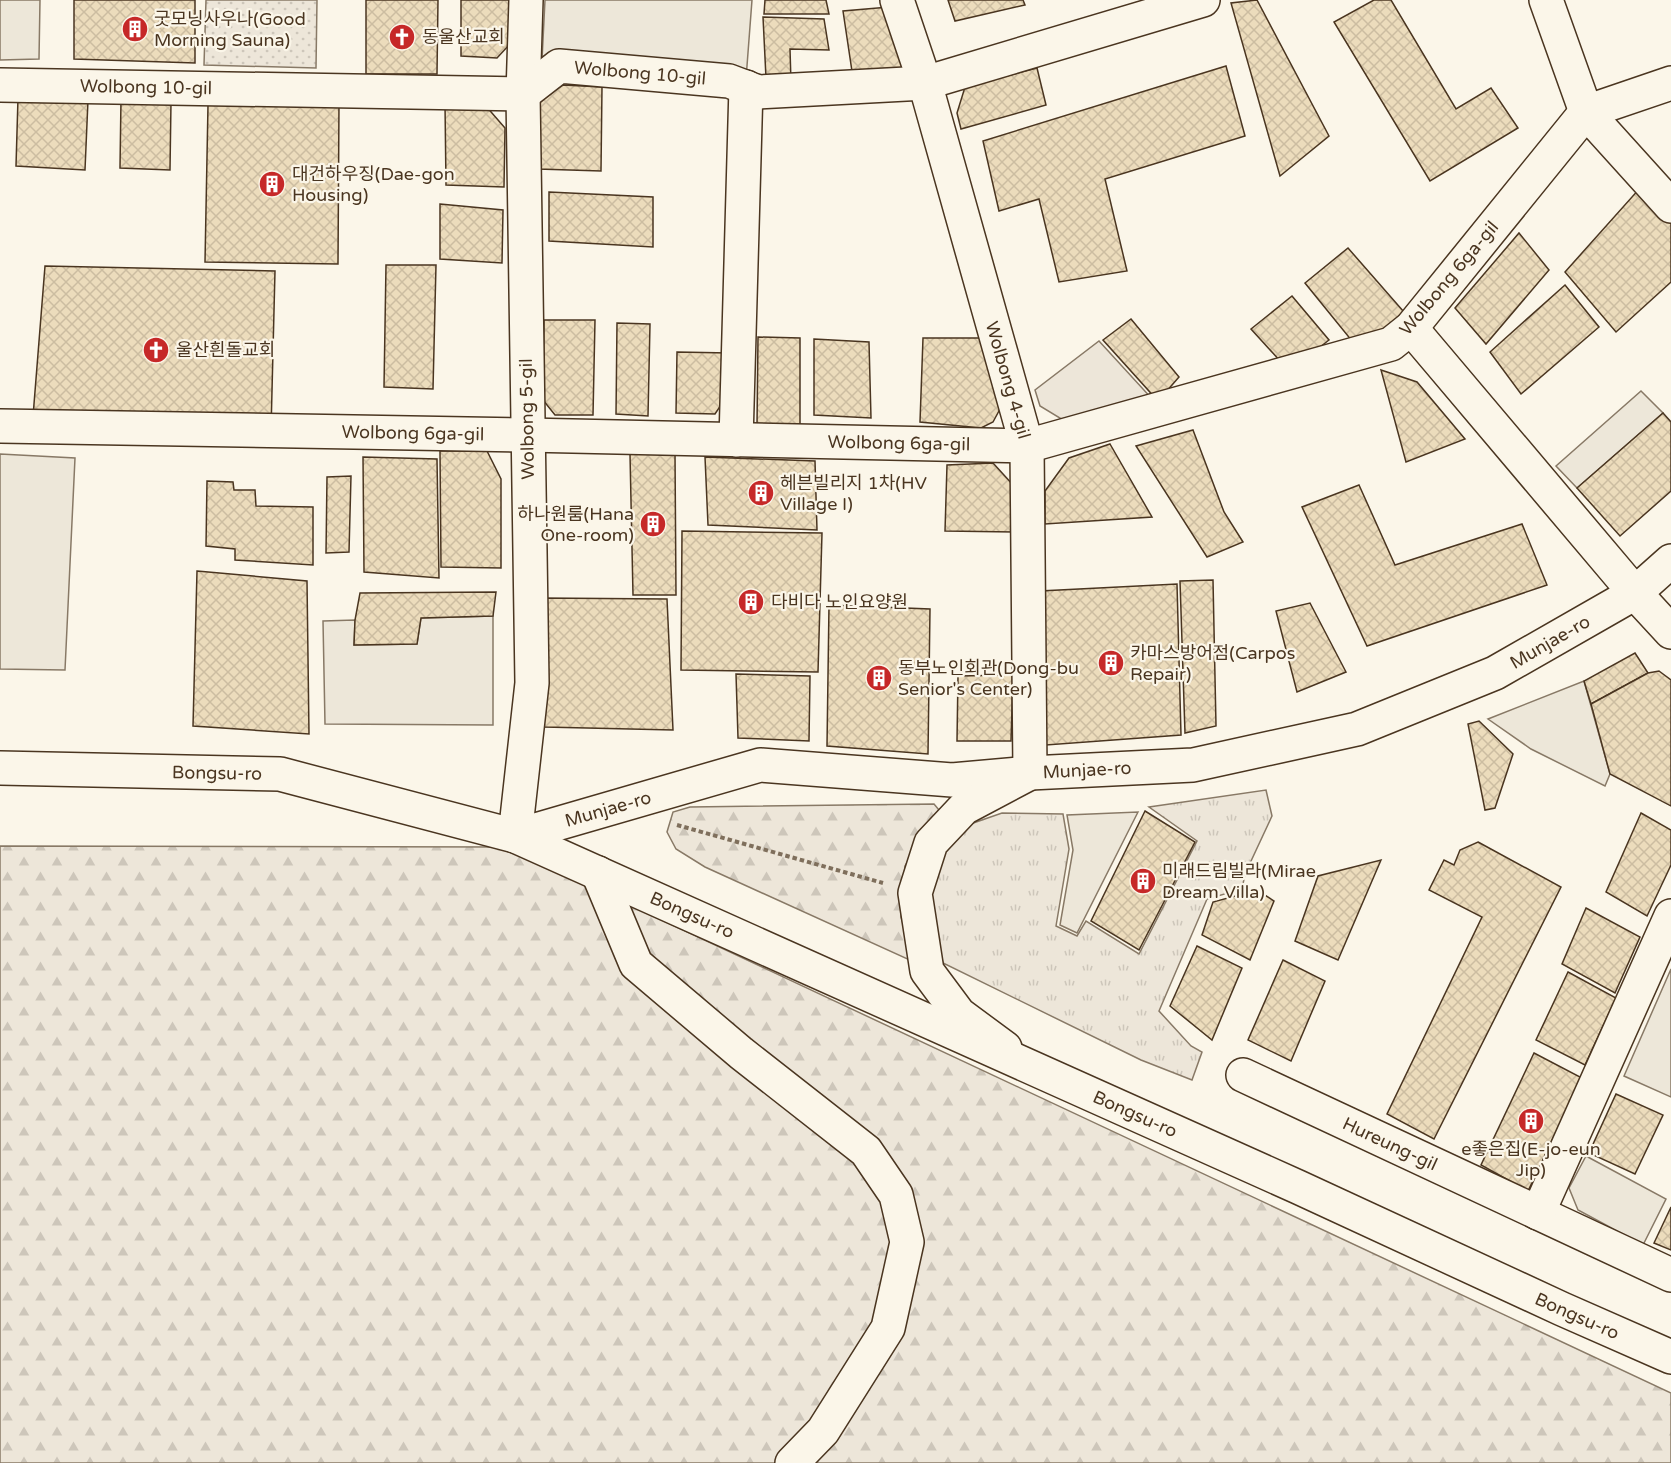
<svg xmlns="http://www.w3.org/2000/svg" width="1671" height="1463" font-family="'Varela Round','Noto Sans KR',sans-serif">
<defs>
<pattern id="grass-tufts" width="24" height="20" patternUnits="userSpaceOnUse" patternTransform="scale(1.5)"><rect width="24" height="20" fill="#ede6d9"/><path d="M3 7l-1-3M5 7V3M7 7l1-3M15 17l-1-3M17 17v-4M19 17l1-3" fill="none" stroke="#cdc6ba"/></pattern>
<pattern id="forest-firs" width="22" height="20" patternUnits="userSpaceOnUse" patternTransform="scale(1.5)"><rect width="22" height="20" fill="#ede6d9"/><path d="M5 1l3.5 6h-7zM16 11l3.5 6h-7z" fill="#cdc6ba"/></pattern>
<pattern id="garden-dots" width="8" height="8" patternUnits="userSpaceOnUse" patternTransform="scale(1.5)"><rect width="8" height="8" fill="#ede6d9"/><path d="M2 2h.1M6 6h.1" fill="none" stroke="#cdc6ba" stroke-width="1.8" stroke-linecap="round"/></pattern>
<pattern id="building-cross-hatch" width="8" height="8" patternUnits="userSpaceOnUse" patternTransform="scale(1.5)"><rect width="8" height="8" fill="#ecdcbc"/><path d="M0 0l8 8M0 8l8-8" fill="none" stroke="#ccbda1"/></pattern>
</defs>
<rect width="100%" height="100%" fill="#fbf6e9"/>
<polygon fill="url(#grass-tufts)" stroke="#887966" stroke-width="1.5" points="1266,790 1272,816 1245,874 1242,889 1207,899 1159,1011 1191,1046 1202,1052 1192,1080 1141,1060 943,963 930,910 938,854 959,828 1002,813 1063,814 1069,849 1056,926 1077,936 1086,921 1139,954 1197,841 1149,807"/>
<g fill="url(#forest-firs)" stroke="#887966" stroke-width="1.5">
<polygon points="934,804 939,810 905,866 901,917 914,962 705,867 676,849 667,832 673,812 690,807"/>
<polygon points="0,846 506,847 1671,1393 1671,1463 0,1463"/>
</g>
<polygon fill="#ede6d9" stroke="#887966" stroke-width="1.5" points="1099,341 1154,401 1063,420 1040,406 1035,390"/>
<polygon fill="url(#garden-dots)" stroke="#887966" stroke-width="1.5" points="206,0 317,0 316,68 204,65"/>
<g fill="#ede7d9" stroke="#887966" stroke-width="1.5">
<polygon points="0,0 40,0 39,59 0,60"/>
<polygon points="545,0 752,0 746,79 542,60"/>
<polygon points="1641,391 1663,413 1577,488 1556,466"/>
<polygon points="0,454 75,458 65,670 0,669"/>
<polygon points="493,616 493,725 325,724 323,621 355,620 354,645 417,644 421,618"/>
<polygon points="1584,681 1610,774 1605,786 1531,749 1488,719"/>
<polygon points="1138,812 1077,933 1060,925 1073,850 1067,815"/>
<polygon points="1671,969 1671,1097 1624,1076"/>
<polygon points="1586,1156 1666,1199 1643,1245 1578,1210 1569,1188"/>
</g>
<g fill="url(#building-cross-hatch)" stroke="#4a3520" stroke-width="1.5">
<polygon points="74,0 195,0 195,63 74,59"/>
<polygon points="366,0 438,0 437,74 366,74"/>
<polygon points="461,0 511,0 510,44 497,58 461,56"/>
<polygon points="765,0 826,0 829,14 764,14"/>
<polygon points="948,0 1023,0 1025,5 955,21"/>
<polygon points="1257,0 1329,136 1280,176 1231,3"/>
<polygon points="1374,0 1391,0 1456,109 1491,88 1518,128 1430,181 1334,22"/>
<polygon points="889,7 907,61 898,75 853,78 843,11"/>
<polygon points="763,17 824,19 829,50 790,49 791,82 766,78"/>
<polygon points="1226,66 1245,136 1105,179 1127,271 1059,282 1039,199 999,211 983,141"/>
<polygon points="1037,68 1046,105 961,129 957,113 965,87"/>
<polygon points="563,85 602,87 601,171 538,169 538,98"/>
<polygon points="18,98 88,100 85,170 16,166"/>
<polygon points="121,99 171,102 170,170 120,168"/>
<polygon points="339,102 338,264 205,262 208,105"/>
<polygon points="445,104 485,105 505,128 504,187 446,185"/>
<polygon points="1640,188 1671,222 1671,282 1616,332 1565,272"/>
<polygon points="549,192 653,197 653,247 549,241"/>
<polygon points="440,204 503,210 502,263 440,259"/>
<polygon points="1519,233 1549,270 1486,344 1455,308"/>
<polygon points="1348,248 1404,312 1389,332 1352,341 1305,283"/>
<polygon points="386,265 436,265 433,389 384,387"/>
<polygon points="45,266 275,271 271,431 32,429"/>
<polygon points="1565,285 1599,327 1521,394 1490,352"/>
<polygon points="1292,296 1329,340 1300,363 1293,354 1282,363 1251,329"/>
<polygon points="1131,319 1179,377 1158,401 1103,340"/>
<polygon points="544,320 595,320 593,415 555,415 543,400"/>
<polygon points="617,323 650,324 648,416 616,414"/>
<polygon points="758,337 800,338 800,429 757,426"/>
<polygon points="923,338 980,338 1000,409 993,422 981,428 920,422"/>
<polygon points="814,339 869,342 871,418 814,415"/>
<polygon points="677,352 729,353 727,396 715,414 676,413"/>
<polygon points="1381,370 1417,382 1465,439 1406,462"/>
<polygon points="1663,413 1671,422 1671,491 1620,536 1577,488"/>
<polygon points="1193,430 1224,512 1243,542 1207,557 1136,446"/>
<polygon points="1110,444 1152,517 1045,524 1045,491 1069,458"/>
<polygon points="440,451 487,451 501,479 501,568 441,567"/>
<polygon points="675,453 676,595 633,595 630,454"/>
<polygon points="363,457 437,459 439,578 364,572"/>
<polygon points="705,457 815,461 817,530 708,525"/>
<polygon points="993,463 1014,486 1014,532 945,531 947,465"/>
<polygon points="351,476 349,552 326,553 327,477"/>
<polygon points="207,481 233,482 234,490 255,490 256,506 313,507 313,565 235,560 235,549 206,546"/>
<polygon points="1359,485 1395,565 1522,524 1547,585 1367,646 1302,507"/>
<polygon points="682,531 822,533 818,672 681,670"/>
<polygon points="197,571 307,581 309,734 193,726"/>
<polygon points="1213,580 1216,726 1185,733 1180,581"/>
<polygon points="1177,584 1181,735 1046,745 1040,591"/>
<polygon points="496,592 493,616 421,618 417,644 354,645 355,620 360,593"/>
<polygon points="541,598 667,599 673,730 544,727"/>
<polygon points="1310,603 1346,672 1297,692 1276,611"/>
<polygon points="829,605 930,609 928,754 827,746"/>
<polygon points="1635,653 1648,673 1591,704 1584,681"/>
<polygon points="1659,671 1671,680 1671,806 1610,774 1591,704 1648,673"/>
<polygon points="736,674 810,676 809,741 738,738"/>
<polygon points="1013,675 1011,741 957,741 958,676"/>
<polygon points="1479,721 1513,754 1495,808 1485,810 1468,724"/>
<polygon points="1145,811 1195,842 1139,950 1091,921"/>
<polygon points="1641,813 1671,830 1671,865 1647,916 1606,892"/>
<polygon points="1478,842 1561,887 1434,1139 1387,1114 1482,917 1429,890 1444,860 1454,865 1460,850"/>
<polygon points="1381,860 1338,960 1295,941 1318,876"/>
<polygon points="1257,890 1274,901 1250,960 1202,935 1213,902"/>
<polygon points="1586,908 1640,937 1615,993 1562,964"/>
<polygon points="1197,946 1242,968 1212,1040 1170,1006"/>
<polygon points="1283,960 1325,981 1291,1061 1248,1040"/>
<polygon points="1568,972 1616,998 1585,1065 1536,1040"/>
<polygon points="1534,1053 1582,1078 1528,1191 1481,1165"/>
<polygon points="1616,1094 1663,1115 1635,1174 1589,1153"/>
<polygon points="1671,1207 1671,1250 1654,1243"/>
</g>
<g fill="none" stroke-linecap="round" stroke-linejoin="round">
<defs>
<g id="minor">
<polyline points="526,0 523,94 532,683 515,836 760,765 952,780 1030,773 1193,765 1357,729 1495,673 1635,593 1671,561"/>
<polyline points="897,0 925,83 1027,446 1030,773 964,808 931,843 915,893 927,971 959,1014 1005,1048"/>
<polyline points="1546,0 1586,112 1671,206"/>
<polyline points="0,85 523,94 559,66 729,81 758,92 925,83 1203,0"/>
<polyline points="1411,328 1635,593 1671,632"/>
<polyline points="0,426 527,435 1027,446 1391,344 1411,328 1586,112 1671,83"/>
<polyline points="736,440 746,87"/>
<polyline points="598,873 636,964 741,1053 866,1151 896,1195 907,1242 888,1328 823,1431 792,1463"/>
<polyline points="1243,1075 1671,1275"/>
<polyline points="1538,1213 1671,916"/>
</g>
<polyline id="major" points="0,768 280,774 515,836 1298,1187 1562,1309 1671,1357"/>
</defs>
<use href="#minor" stroke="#4a3520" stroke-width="36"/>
<use href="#major" stroke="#4a3520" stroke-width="36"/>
<polyline stroke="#7f6f5c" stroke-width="4" stroke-dasharray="4.5 3" stroke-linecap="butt" points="677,825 883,883"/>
<use href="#minor" stroke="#fbf6e9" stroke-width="33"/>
<use href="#major" stroke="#fbf6e9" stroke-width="33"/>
</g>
<defs>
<symbol id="building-disc" viewBox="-11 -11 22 22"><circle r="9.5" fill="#c62828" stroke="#fbf6e9"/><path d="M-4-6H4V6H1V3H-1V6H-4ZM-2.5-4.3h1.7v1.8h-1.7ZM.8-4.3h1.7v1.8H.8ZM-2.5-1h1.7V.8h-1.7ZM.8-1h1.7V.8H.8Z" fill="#fff"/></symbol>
<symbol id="church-disc" viewBox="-11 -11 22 22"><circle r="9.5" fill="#c62828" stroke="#fbf6e9"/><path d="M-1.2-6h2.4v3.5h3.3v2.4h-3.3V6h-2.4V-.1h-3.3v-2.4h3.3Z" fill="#fff"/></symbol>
</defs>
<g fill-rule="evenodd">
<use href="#building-disc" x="120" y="14" width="30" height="30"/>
<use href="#church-disc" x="387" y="22" width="30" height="30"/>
<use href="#building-disc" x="257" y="169" width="30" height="30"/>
<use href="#church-disc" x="141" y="335" width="30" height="30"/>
<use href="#building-disc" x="746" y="478" width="30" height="30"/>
<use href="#building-disc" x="638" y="509" width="30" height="30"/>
<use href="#building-disc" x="736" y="587" width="30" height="30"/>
<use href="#building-disc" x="1096" y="648" width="30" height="30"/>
<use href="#building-disc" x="864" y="663" width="30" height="30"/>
<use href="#building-disc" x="1128" y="866" width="30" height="30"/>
<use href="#building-disc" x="1516" y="1106" width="30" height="30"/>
</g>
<g text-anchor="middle" stroke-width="4.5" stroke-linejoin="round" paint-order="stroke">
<g font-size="18" fill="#4a3520" stroke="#fbf6e9" text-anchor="start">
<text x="154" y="25">굿모닝사우나(Good<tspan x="154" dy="21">Morning Sauna)</tspan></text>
<text x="422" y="43">동울산교회</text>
<text x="292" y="180">대건하우징(Dae-gon<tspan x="292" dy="21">Housing)</tspan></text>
<text x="176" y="356">울산흰돌교회</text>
<text x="780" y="489">헤븐빌리지 1차(HV<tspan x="780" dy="21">Village I)</tspan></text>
<text x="634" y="520" text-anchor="end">하나원룸(Hana<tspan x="634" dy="21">One-room)</tspan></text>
<text x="771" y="608">다비다 노인요양원</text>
<text x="1130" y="659">카마스방어점(Carpos<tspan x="1130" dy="21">Repair)</tspan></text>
<text x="898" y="674">동부노인회관(Dong-bu<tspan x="898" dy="21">Senior's Center)</tspan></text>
<text x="1162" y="877">미래드림빌라(Mirae<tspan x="1162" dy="21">Dream Villa)</tspan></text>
<text x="1531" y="1155" text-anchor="middle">e좋은집(E-jo-eun<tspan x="1531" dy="21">Jip)</tspan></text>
</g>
<g font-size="18" fill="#4a3520" stroke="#fbf6e9">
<text transform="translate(640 73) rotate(5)" y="6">Wolbong 10-gil</text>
<text transform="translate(146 87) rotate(1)" y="6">Wolbong 10-gil</text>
<text transform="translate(1449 278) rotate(-50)" y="6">Wolbong 6ga-gil</text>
<text transform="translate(1008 380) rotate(74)" y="6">Wolbong 4-gil</text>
<text transform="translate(527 419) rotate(-91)" y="6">Wolbong 5-gil</text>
<text transform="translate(413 433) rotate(1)" y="6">Wolbong 6ga-gil</text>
<text transform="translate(899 443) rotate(1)" y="6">Wolbong 6ga-gil</text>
<text transform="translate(1550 642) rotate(-30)" y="6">Munjae-ro</text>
<text transform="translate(1087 770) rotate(-3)" y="6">Munjae-ro</text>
<text transform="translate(217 773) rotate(1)" y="6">Bongsu-ro</text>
<text transform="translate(608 809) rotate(-16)" y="6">Munjae-ro</text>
<text transform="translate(692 915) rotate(24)" y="6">Bongsu-ro</text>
<text transform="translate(1135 1114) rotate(24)" y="6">Bongsu-ro</text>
<text transform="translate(1390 1144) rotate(25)" y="6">Hureung-gil</text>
<text transform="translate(1577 1316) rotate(24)" y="6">Bongsu-ro</text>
</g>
</g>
</svg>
